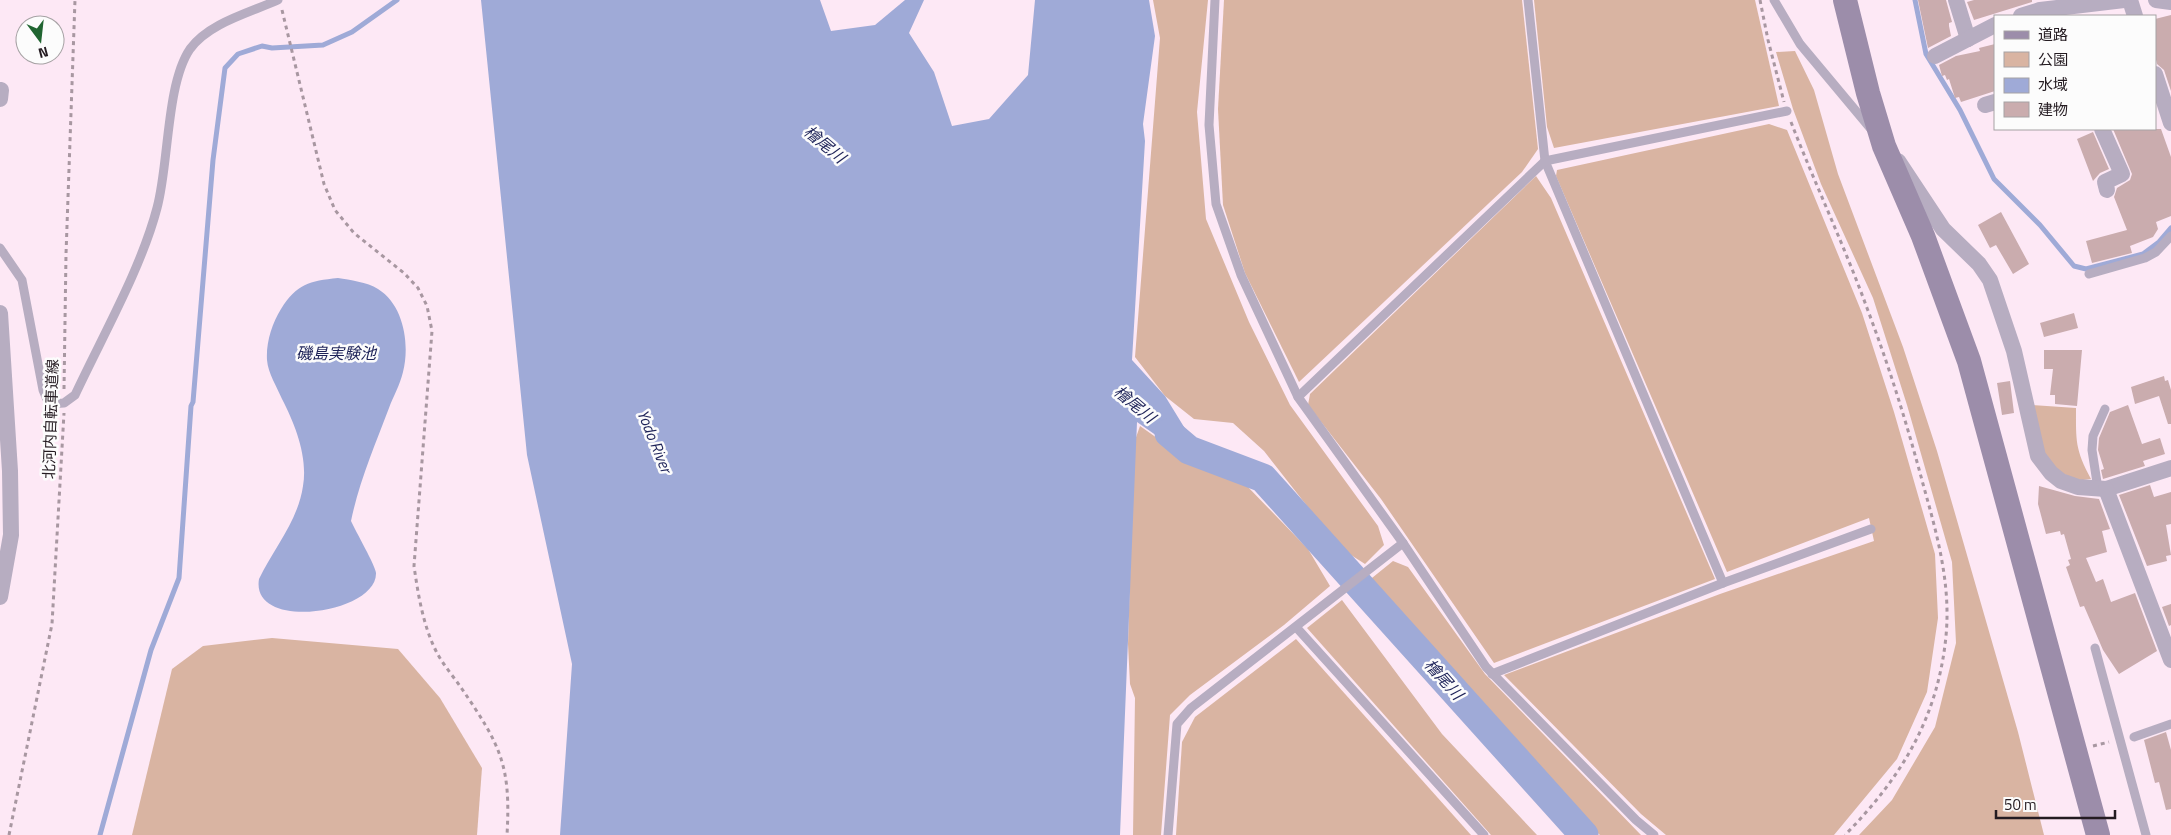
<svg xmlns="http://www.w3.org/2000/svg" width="2171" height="835" font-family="'Titillium Web','Noto Sans JP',sans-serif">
<rect width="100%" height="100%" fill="#fde8f5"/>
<g fill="#d9b4a2">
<polygon points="1153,0 1208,0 1197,112 1206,219 1249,322 1290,405 1378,526 1384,545 1365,564 1340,548 1264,451 1233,423 1194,419 1165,396 1135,357 1160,38"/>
<polygon points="1224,0 1522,0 1538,149 1522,172 1299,382 1245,273 1223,205 1218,109"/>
<polygon points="1534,0 1755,0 1779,106 1554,148 1547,127"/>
<polygon points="1795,51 1814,90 1838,174 1903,347 1937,451 2018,732 2044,835 1859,835 1892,800 1935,727 1956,643 1952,562 1907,405 1873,298 1821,184 1793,109 1776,52"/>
<polygon points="1769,124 1787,130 1862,313 1894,412 1935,554 1938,618 1927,692 1897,759 1834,835 1666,835 1641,814 1504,675 1720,594 1874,541 1869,518 1727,572 1556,176 1557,170"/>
<polygon points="1536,176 1551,198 1715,579 1494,663 1381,499 1308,405 1310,394"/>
<path d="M2032,405L2076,408C2076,441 2075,449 2091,479L2075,481L2046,462Z"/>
<polygon points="1140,426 1181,455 1245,484 1308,549 1330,586 1284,625 1190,695 1170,715 1161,835 1133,835 1135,698 1130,684 1128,644 1134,443"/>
<polygon points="1393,561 1408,567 1485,674 1641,835 1600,835 1584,821 1367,582"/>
<polygon points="1342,600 1442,734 1537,835 1491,835 1307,628"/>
<polygon points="272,638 398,649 440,698 482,768 477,835 132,835 172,669 203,646"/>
<polygon points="1296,639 1471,835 1176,835 1182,742 1195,717"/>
</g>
<g fill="#9faad7">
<polygon points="481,0 820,0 831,31 875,25 905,0 924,0 909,33 934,72 952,126 989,119 1028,75 1035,0 1149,0 1155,36 1143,124 1145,141 1132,360 1165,396 1200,453 1202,463 1190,459 1137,422 1120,835 560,835 572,664 527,455"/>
<path d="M338,278C350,280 367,282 378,289C404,305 410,345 403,372C400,385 393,397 389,408C375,445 359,482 351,521C356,532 375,565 376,573C377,614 250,632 259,579C274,548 298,521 303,486C308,457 295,424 282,399C277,387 268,373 267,360C266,342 272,324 281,309C297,284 309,281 338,278Z"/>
</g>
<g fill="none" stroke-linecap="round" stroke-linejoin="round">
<g stroke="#9faad7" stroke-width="5">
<polyline points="1915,0 1926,54 1960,110 1994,179 2040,225 2074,266 2086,269 2143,254 2159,242 2171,228"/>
<polyline points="100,835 151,650 179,578 191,406 193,402 213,160 225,68 238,54 262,46 272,48 323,45 352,32 397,0"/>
</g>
<polyline stroke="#9faad7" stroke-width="29" points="1169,433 1189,450 1263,478 1584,835"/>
</g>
<g fill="#caacae">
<polygon points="1918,0 1946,0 1952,22 1949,23 1949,26 1951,36 1928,48"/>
<polygon points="1974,0 2032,0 2032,2 1974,20 1967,2"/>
<polygon points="2171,15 2171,91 2164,70 2157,64 2155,55 2155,19"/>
<polygon points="1995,44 1995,91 1961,102 1959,97 1955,98 1949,79 1947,80 1945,75 1942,76 1939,65 1956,56 1980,51 1979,48"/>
<polygon points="2113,129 2161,129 2171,157 2171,216 2156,222 2158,229 2153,237 2130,246 2132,253 2092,263 2086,241 2127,230 2114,197 2117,188 2130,180 2132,174"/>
<polygon points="2093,132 2109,169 2100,173 2093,181 2077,139"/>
<polygon points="2001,212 2029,264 2013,274 1996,245 1990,248 1978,225"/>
<polygon points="2074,313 2078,328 2044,337 2040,323"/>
<polygon points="2044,350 2082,350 2077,406 2055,404 2055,395 2050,395 2053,369 2044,369"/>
<polygon points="2164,376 2165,381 2168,380 2171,390 2171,424 2168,424 2159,396 2135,404 2131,387"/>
<polygon points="2010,381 2014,413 2002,415 1997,383"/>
<polygon points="2128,405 2142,444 2160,438 2165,454 2143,461 2145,466 2103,479 2101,470 2104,469 2098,450 2099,438 2110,412"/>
<polygon points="2150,485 2154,497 2171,492 2171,524 2166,525 2171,555 2166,556 2167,561 2147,566 2119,495"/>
<polygon points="2039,486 2075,496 2099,499 2110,529 2102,531 2107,552 2086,558 2096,582 2103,579 2111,602 2135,593 2157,651 2119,674 2103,650 2084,606 2080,607 2066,567 2070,565 2068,560 2071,559 2064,534 2061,535 2060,531 2046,534 2038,504"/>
<polygon points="2171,604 2171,625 2169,626 2162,607"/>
<polygon points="2166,732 2171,750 2171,809 2166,810 2159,782 2155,783 2144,740"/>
</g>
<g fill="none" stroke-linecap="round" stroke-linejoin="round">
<g stroke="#a897a1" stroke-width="3" stroke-dasharray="4 4" stroke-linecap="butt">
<polyline points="1760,0 1768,40 1784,102"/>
<path d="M282,10L324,184L335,210L354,233L404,273L418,288L427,306L432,331L414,566C418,594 423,625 436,651C443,665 454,677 462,689C501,746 511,766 507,835"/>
<path d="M1791,122C1815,184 1844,245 1867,308C1889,366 1907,424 1923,484C1937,534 1951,584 1946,636C1938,718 1901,778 1845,835"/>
<polyline points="64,389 66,254 75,0"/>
<polyline points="2093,746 2109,742"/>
<polyline points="9,835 52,624 64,413"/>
</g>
<g stroke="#b7adc1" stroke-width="9">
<polyline points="1528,0 1545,161 1723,583"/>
<polyline points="1774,0 1800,44 1871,129"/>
<path d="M0,248L22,280L43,390L49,404L64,403L75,395C102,337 141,269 157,208C169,165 166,84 190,49C209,23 249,13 278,0"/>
<polyline points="2089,274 2145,258 2156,252 2171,236"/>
<polyline points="1298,397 1545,161 1787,111"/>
<polyline points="2098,489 2092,450 2093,436 2105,409"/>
<polyline points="1403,543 1486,667 1636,820 1654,835"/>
<polyline points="1296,627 1484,835"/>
<polyline points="2095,648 2146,835"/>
<polyline points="1492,674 1723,583 1871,529"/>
<polyline points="2134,737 2171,724"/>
<polyline points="1168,835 1177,724 1191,708 1403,543 1298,397 1241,275 1216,204 1209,125 1215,0"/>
</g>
<g stroke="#b7adc1" stroke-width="16">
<polyline points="1956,0 1968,39"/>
<polyline points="2130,0 2135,16"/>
<polyline points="2156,0 2171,2"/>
<polyline points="2021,16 2040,10 2124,0"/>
<polyline points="1935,56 1995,25"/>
<polyline points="2155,74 2171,123"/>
<polyline points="0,99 1,90"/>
<polyline points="1985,105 1995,102"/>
<polyline points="2102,129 2122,174 2105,182 2107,190"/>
<polyline points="1898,161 1943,229 1979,264 1990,280 2014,351 2038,456 2051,473 2061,481 2078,487 2106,489 2171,468"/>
<polyline points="0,313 10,471 11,535 0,597"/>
<polyline points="2106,489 2171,660"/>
</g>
<polyline stroke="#9c8daa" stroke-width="24" points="1845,0 1868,93 1884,146 1923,236 1969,361 2098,835"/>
</g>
<g text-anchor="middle" stroke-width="5" stroke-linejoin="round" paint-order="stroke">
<g font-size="15" fill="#241b21" stroke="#fcfcfc">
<text transform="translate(51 419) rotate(-88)" y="5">北河内自転車道線</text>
</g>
<g font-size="16" font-style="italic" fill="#1d2258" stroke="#fcfcfc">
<text transform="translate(825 144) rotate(40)" y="6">檜尾川</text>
<text x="336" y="359">磯島実験池</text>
<text transform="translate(1135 404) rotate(40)" y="6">檜尾川</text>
<text transform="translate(655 441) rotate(68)" y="6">Yodo River</text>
<text transform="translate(1444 679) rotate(48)" y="6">檜尾川</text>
</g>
</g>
<rect x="1994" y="15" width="162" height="115" fill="#fcfcfc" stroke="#a6a2a4"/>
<rect x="2004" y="31" width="25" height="8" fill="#9c8daa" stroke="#a6a2a4"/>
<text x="2038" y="40" font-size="15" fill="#241b21">道路</text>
<rect x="2004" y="52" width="25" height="15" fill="#d9b4a2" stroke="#a6a2a4"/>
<text x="2038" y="65" font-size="15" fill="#241b21">公園</text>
<rect x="2004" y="78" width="25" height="15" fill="#9faad7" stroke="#a6a2a4"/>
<text x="2038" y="90" font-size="15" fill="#241b21">水域</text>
<rect x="2004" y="102" width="25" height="15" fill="#caacae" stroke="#a6a2a4"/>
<text x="2038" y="115" font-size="15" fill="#241b21">建物</text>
<g transform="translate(40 40) rotate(165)"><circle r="24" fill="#fcfcfc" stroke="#a6a2a4"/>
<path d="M0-4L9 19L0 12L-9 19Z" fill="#206531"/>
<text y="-8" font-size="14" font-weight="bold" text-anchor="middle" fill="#241b21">N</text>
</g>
<path d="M1996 810v8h119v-8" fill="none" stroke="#241b21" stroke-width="2.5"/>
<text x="2004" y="810" font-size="15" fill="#241b21" stroke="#fcfcfc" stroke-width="4" paint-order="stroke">50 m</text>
</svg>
